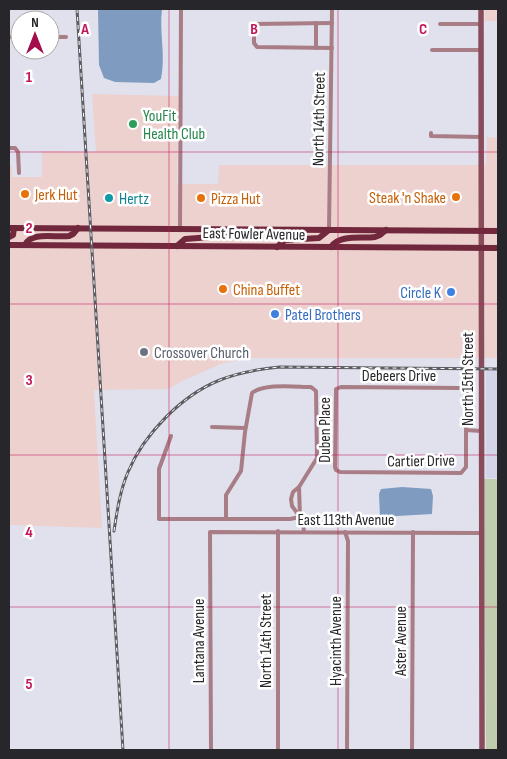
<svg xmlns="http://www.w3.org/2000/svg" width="507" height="759" font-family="'Sofia Sans Condensed',sans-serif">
<rect width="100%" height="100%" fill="#e0e1ed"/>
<g fill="#ecd1cf">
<rect x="485" y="9" width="13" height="12"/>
<polygon points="92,94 179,96 177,184 218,184 219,165 486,165 487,137 498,138 498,358 247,358 221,364 180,382 169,389 94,390 102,528 9,525 9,166 12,166 12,177 42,177 42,151 96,152"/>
</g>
<rect fill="#d3d4e7" x="486" y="371" width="12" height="107"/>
<polygon fill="#bfccae" points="484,479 498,479 498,750 486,750"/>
<g fill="#7f9cc0">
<path d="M98,9H162C159,32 166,55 161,79L154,83L115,82L104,78L99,65Z"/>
<polygon points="402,487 431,489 433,496 432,514 380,517 379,494 381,489"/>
</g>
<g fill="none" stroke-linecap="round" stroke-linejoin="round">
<g stroke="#a97d85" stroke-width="4">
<polyline points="440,24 481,24"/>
<polyline points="9,37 20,37"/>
<polyline points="50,37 66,37"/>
<polyline points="316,48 316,23"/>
<polyline points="332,48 257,47 254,43 254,24 332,23"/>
<polyline points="432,50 481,50"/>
<polyline points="431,133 431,136 481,137"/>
<polyline points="9,148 15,148 18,152 19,173"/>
<polyline points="180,229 181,9"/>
<polyline points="329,230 332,9"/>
<polyline points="212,427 245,428"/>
<polyline points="466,430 466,467 461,473 340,472 336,470 335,467 336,389 341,387 460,388 465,390 467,395 466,430 481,431"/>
<polyline points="171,436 159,469 159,519 290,519 300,517"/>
<polyline points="299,487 300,517"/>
<path d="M226,519V495L241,471L245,432L252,393C264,383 296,387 311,387L316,391L317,458L299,487L293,492L291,499L292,506L303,521L304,532"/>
<polyline points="278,531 278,750"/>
<polyline points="345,532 348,541 347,750"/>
<polyline points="211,750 210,532 481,533"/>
<polyline points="412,750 413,532"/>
</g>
<polyline stroke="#894c5a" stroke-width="5.5" points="481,9 482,750"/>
<g stroke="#71273c" stroke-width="6">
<polyline points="9,228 498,231"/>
<polyline points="9,237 13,235 14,228"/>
<polyline points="9,245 498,248"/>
<path d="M25,245C31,231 56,238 69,236L73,234L78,228"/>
<polyline points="177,246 185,239 224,236 232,230"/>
<polyline points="277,247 285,240 319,238 329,230"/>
<path d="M331,247C340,234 361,239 375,237L380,235L386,230"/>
</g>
<defs>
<g id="rail">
<polyline points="77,9 123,750"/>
<path d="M114,531C117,511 120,491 128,472C144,434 182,395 220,380C240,372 259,369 280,367L498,369"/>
</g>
</defs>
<use href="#rail" stroke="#5c5c62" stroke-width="3"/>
<use href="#rail" stroke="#fff" stroke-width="1" stroke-dasharray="4" stroke-linecap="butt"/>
</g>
<path fill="none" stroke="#c2185b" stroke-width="1" stroke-opacity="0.55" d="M169,9V750M338,9V750M9,152H498M9,304H498M9,455H498M9,607H498"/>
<circle fill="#2e9e5b" stroke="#fff" stroke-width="2" cx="133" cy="124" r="5"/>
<g fill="#e8710a" stroke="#fff" stroke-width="2">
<circle cx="25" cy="194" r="5"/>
<circle cx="456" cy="197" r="5"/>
<circle cx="201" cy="198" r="5"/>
<circle cx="223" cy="289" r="5"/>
</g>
<circle fill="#0f9aa8" stroke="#fff" stroke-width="2" cx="109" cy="198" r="5"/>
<g fill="#3f7fe0" stroke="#fff" stroke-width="2">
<circle cx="451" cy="292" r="5"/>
<circle cx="275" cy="314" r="5"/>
</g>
<circle fill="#6b7280" stroke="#fff" stroke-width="2" cx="144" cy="352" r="5"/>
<g text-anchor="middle" stroke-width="5" stroke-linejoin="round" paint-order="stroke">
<g font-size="16" fill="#27864d" stroke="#fff" text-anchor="start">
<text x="143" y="121">YouFit<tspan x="143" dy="18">Health Club</tspan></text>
</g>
<g font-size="16" fill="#27272b" stroke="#fff">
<text transform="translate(318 119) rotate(-89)" y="6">North 14th Street</text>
<text transform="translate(254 233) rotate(1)" y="6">East Fowler Avenue</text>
<text x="399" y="381">Debeers Drive</text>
<text transform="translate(467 379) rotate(-90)" y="6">North 15th Street</text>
<text transform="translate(324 430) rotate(-90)" y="6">Duben Place</text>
<text transform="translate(421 460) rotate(-1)" y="6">Cartier Drive</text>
<text x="346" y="525">East 113th Avenue</text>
<text transform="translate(198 641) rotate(-90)" y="6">Lantana Avenue</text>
<text transform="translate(265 641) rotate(-90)" y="6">North 14th Street</text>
<text transform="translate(335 641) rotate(-90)" y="6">Hyacinth Avenue</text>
<text transform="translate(400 641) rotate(-90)" y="6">Aster Avenue</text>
</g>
<g font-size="16" fill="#c56008" stroke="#fff" text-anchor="start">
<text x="35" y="200">Jerk Hut</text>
<text x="446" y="203" text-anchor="end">Steak 'n Shake</text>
<text x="211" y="204">Pizza Hut</text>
<text x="233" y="295">China Buffet</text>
</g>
<g font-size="16" fill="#0d838f" stroke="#fff" text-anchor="start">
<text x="119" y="204">Hertz</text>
</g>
<g font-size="16" fill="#366cbe" stroke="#fff" text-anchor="end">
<text x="441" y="298">Circle K</text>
<text x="285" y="320" text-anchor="start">Patel Brothers</text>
</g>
<g font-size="16" fill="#5b616d" stroke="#fff" text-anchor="start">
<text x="154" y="358">Crossover Church</text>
</g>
</g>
<g font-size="16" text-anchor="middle" font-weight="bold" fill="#c2185b" stroke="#fff" stroke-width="5" stroke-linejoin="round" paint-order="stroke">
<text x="85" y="34">A</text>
<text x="254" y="34">B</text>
<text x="423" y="34">C</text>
<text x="29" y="82">1</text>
<text x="29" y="233">2</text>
<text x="29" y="385">3</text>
<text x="29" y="537">4</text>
<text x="29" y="689">5</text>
</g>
<rect width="507" height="759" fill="none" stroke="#27272b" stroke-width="20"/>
<g transform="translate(35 35)"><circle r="24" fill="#ffffff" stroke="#a9a9aa"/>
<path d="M0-4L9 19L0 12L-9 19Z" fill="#a30d4b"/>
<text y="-8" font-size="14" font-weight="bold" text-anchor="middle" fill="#27272b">N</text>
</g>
</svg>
